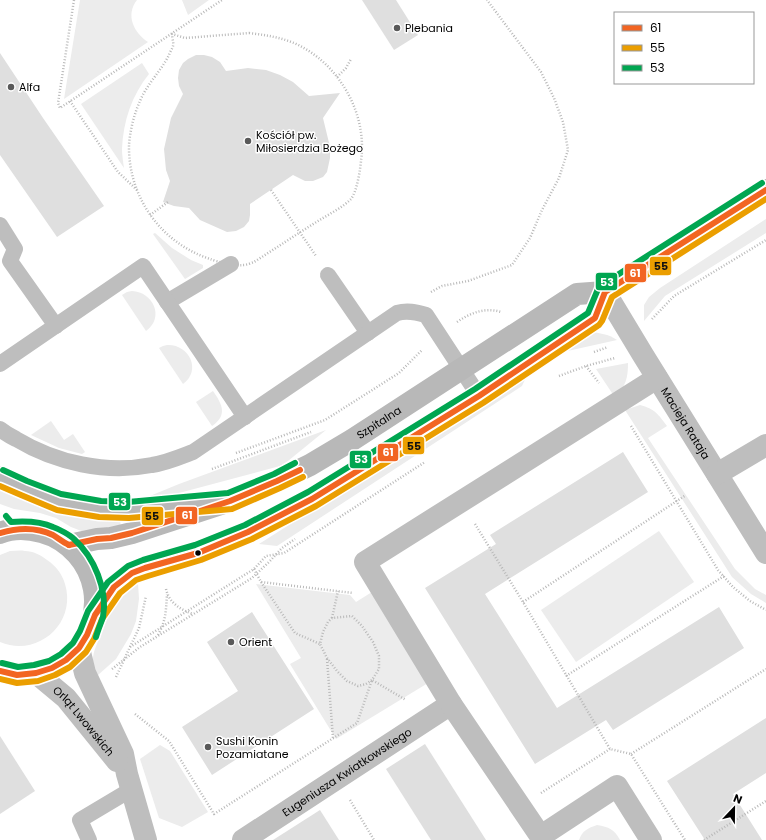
<svg xmlns="http://www.w3.org/2000/svg" width="766" height="840" font-family="Poppins,sans-serif">
<rect width="100%" height="100%" fill="#fff"/>
<g fill="#ececec">
<path d="M80,0H137C125,15 134,33 148,42L64,99Z"/>
<polygon points="182,0 209,0 188,15"/>
<path d="M142,63L149,74C132,95 123,121 122,149C122,155 123,161 124,168L81,104Z"/>
<polygon points="766,219 766,233 665,296 644,321 644,305 649,297 660,288"/>
<polygon points="155,233 172,248 191,260 203,265 203,268 185,279 153,234"/>
<path d="M132,291C153,292 165,317 146,331L122,295L127,292Z"/>
<path d="M590,332C600,333 608,334 617,340L554,354Z"/>
<path d="M167,345C189,344 202,370 183,384L159,348L163,346Z"/>
<path d="M628,363C628,377 626,388 614,396L596,369Z"/>
<polygon points="528,373 522,386 277,546 259,544"/>
<path d="M213,391C222,404 228,415 212,426L196,402Z"/>
<path d="M640,405C655,409 658,414 667,426L648,438L735,569L755,589L766,595V603L751,594L732,577L625,410Z"/>
<polygon points="51,421 64,440 73,434 85,452 82,454 59,448 31,435"/>
<polygon points="326,430 288,461 280,466 164,497 145,498 179,484"/>
<polygon points="0,487 120,520 121,527 84,532 71,527 56,518 40,513 14,509 0,504"/>
<polygon points="659,531 694,582 576,662 541,610"/>
<path d="M10,551C15,551 20,550 25,551C33,551 41,555 47,560C56,566 62,574 65,584C77,623 38,658 0,642V555Z"/>
<path d="M138,583L139,599L136,621L131,634L116,659L98,675C95,670 93,666 93,660C93,651 97,645 100,636C104,624 106,610 115,599C121,593 130,587 138,583Z"/>
<polygon points="256,584 350,595 356,602 372,592 428,683 336,739 290,664 301,658"/>
<polygon points="160,745 170,751 208,812 182,827 159,818 140,759"/>
<path d="M597,825C609,827 614,829 620,840H579C582,831 588,828 597,825Z"/>
</g>
<g fill="#dfdfdf">
<polygon points="362,0 396,0 418,35 394,50"/>
<polygon points="0,53 43,118 104,206 57,237 0,155"/>
<polygon points="196,55 204,55 212,57 220,62 226,71 248,68 266,70 280,75 293,82 309,96 340,93 323,118 330,147 330,158 327,172 323,177 313,181 305,181 293,175 250,204 250,215 249,221 244,227 236,231 227,232 200,220 189,208 174,206 163,202 170,181 166,170 164,149 171,118 183,94 179,86 178,78 179,70 183,63 188,59"/>
<polygon points="623,452 648,492 485,594 557,708 719,607 744,648 613,730 606,720 535,764 425,588 496,544 490,535"/>
<polygon points="252,612 314,709 212,775 182,727 238,691 207,642"/>
<polygon points="766,718 766,773 733,794 762,840 705,840 667,781"/>
<polygon points="0,736 35,791 0,814"/>
<polygon points="425,744 486,840 431,840 386,769"/>
<polygon points="320,810 339,840 273,840"/>
</g>
<g fill="none" stroke-linecap="round" stroke-linejoin="round">
<g stroke="#b9b9b9" stroke-width="2.5" stroke-dasharray="1 2" stroke-linecap="butt">
<polyline points="74,0 58,103 60,108 222,0"/>
<path d="M249,33C265,35 279,37 294,43C338,62 368,113 361,161C360,171 357,191 351,199C342,208 329,214 318,221C297,234 276,248 254,262C251,263 247,265 243,265C234,266 218,262 210,259C161,243 128,197 129,145C130,131 134,114 140,101C147,84 161,71 169,55C170,52 172,49 173,46C174,43 172,38 172,34L185,38Z"/>
<polyline points="337,77 346,68 351,59"/>
<polyline points="70,101 118,172 137,190"/>
<polyline points="271,190 316,256"/>
<polyline points="150,215 168,202"/>
<polyline points="431,292 442,286 468,281 512,265 530,238 542,210 559,178 568,150 563,122 554,98 541,72 487,0"/>
<polyline points="652,319 674,296 766,240"/>
<path d="M457,322C470,313 485,307 501,312"/>
<polyline points="594,352 608,347"/>
<polyline points="586,366 599,383"/>
<polyline points="559,376 586,366 615,358"/>
<polyline points="631,426 718,570 733,587 750,601 766,610"/>
<polyline points="236,453 325,420 399,373 422,350"/>
<polyline points="212,469 311,432"/>
<polyline points="475,524 523,602 610,749 631,754 685,840"/>
<polyline points="254,569 261,582 353,593"/>
<polyline points="261,582 295,633 320,644"/>
<path d="M166,589C169,603 181,610 193,614"/>
<polyline points="523,602 686,495"/>
<polygon points="352,616 362,626 373,642 379,656 379,669 372,680 366,684 358,686 347,681 337,671 327,658 320,644 323,632 328,622 332,618"/>
<polyline points="332,618 338,591"/>
<path d="M158,635C166,621 166,610 167,594"/>
<polyline points="130,647 139,628 146,596"/>
<polyline points="327,659 333,738"/>
<polyline points="112,669 140,647 252,578 270,561 282,548 295,539"/>
<polyline points="566,676 724,576"/>
<polyline points="116,677 130,647 254,569 266,556 284,553 425,462"/>
<polyline points="135,714 169,741 214,814 357,723 372,680 406,700"/>
<polyline points="631,754 766,669"/>
<polyline points="541,793 610,749"/>
<polyline points="350,800 374,840"/>
<polyline points="704,840 766,801"/>
</g>
<g stroke="#bebebe" stroke-width="16">
<polyline points="0,225 15,249 10,261 56,326"/>
<polyline points="328,275 368,333"/>
<polyline points="167,302 231,264"/>
<polyline points="0,364 143,266 245,417"/>
<path d="M0,429C5,433 10,436 16,439C56,463 106,474 152,465C166,463 180,457 193,452L397,313C407,310 416,312 426,315L479,396"/>
<polyline points="89,840 80,820 132,789"/>
</g>
<g stroke="#bebebe" stroke-width="22">
<path id="s1" d="M605,292L643,355L766,553"/>
<polyline points="717,474 766,445"/>
<polyline points="79,648 85,673 123,754 127,774 146,840"/>
<path id="s2" d="M36,673L66,698L117,761"/>
<polyline points="541,836 617,786 651,840"/>
<path id="s3" d="M243,840L451,704"/>
<polyline points="543,840 451,704 365,562 657,378"/>
</g>
<g stroke="#b8b8b8" stroke-width="22">
<polyline points="0,477 24,488 59,502 100,509 128,510 193,504"/>
<path d="M0,533C14,527 27,528 42,532C57,536 67,543 77,554C114,596 91,663 36,673C23,676 12,674 0,671"/>
<path id="s4" d="M69,545L97,539L111,538L132,533L230,501L277,481L310,465L352,440L577,294L605,292L766,190"/>
<polyline points="95,615 114,587 132,573 145,568 198,553 248,532 312,499 479,396 595,318 605,292"/>
</g>
<defs>
<g id="bus-1">
<path d="M0,533C17,528 36,527 53,535C58,538 63,542 69,545"/>
<polyline points="69,545 97,539 111,538 132,533 203,510 230,501 277,481 300,470"/>
<polyline points="0,671 17,675 36,673 52,668 66,660 79,648 87,635 95,615 114,587 132,573 145,568 198,553 248,532 312,499 479,396 595,318 605,292 766,190"/>
</g>
<g id="bus-2">
<polyline points="0,486 21,495 57,510 99,517 129,518 232,509 280,488 303,477"/>
<polyline points="0,679 17,683 38,681 55,675 70,667 86,652 94,639 102,619 120,593 136,580 148,576 201,560 252,539 316,506 483,403 599,325 602,321 612,297 766,199"/>
</g>
<g id="bus-3">
<polyline points="3,470 27,481 61,494 101,501 128,502 228,493 274,474 295,463"/>
<path d="M6,516L11,522C25,521 40,521 53,527C59,529 70,535 74,539C94,557 108,590 103,617C101,623 98,630 96,637"/>
<polyline points="2,663 18,667 34,665 49,661 61,654 73,643 80,631 88,611 108,582 128,566 143,560 195,545 245,525 308,492 475,389 588,313 598,289 600,286 762,183"/>
</g>
</defs>
<use href="#bus-1" stroke="#fff" stroke-width="9"/>
<use href="#bus-2" stroke="#fff" stroke-width="9"/>
<use href="#bus-3" stroke="#fff" stroke-width="9"/>
<use href="#bus-1" stroke="#f26522" stroke-width="6"/>
<use href="#bus-2" stroke="#eb9e00" stroke-width="6"/>
<use href="#bus-3" stroke="#00a651" stroke-width="6"/>
</g>
<g fill="#595959" stroke="#fff" stroke-width="1.5">
<circle cx="397" cy="28" r="4"/>
<circle cx="11" cy="87" r="4"/>
<circle cx="248" cy="141" r="4"/>
<circle cx="231" cy="642" r="4"/>
<circle cx="208" cy="747" r="4"/>
</g>
<circle fill="#000" stroke="#fff" stroke-width="1.5" cx="198" cy="553" r="3.5"/>
<g text-anchor="middle" stroke-width="3" stroke-linejoin="round" paint-order="stroke">
<g font-size="11" fill="#000" stroke="#fff" text-anchor="start">
<text x="405" y="32">Plebania</text>
<text x="19" y="91">Alfa</text>
<text x="256" y="139">Kościół pw.<tspan x="256" dy="13">Miłosierdzia Bożego</tspan></text>
<text x="239" y="646">Orient</text>
<text x="216" y="745">Sushi Konin<tspan x="216" dy="13">Pozamiatane</tspan></text>
</g>
<g font-size="11" fill="#000" stroke="#fff">
<text dy="4" stroke="none"><textPath href="#s4" startOffset="336">Szpitalna</textPath></text>
<text dy="4" stroke="none"><textPath href="#s1" startOffset="154">Macieja Rataja</textPath></text>
<text dy="4" stroke="none"><textPath href="#s2" startOffset="68">Orląt Lwowskich</textPath></text>
<text dy="4" stroke="none"><textPath href="#s3" startOffset="124">Eugeniusza Kwiatkowskiego</textPath></text>
</g>
</g>
<g stroke="#fff" stroke-width="1.5">
<rect x="649" y="256" width="23" height="20" rx="4" fill="#eb9e00"/>
<rect x="624" y="263" width="23" height="20" rx="4" fill="#f26522"/>
<rect x="595" y="272" width="23" height="19" rx="4" fill="#00a651"/>
<rect x="402" y="436" width="23" height="19" rx="4" fill="#eb9e00"/>
<rect x="377" y="443" width="22" height="19" rx="4" fill="#f26522"/>
<rect x="349" y="450" width="23" height="19" rx="4" fill="#00a651"/>
<rect x="108" y="492" width="23" height="19" rx="4" fill="#00a651"/>
<rect x="175" y="506" width="23" height="19" rx="4" fill="#f26522"/>
<rect x="141" y="506" width="23" height="20" rx="4" fill="#eb9e00"/>
</g>
<g font-size="11" text-anchor="middle" font-weight="bold" fill="#fff">
<text x="635" y="277">61</text>
<text x="607" y="286">53</text>
<text x="388" y="456">61</text>
<text x="361" y="463">53</text>
<text x="120" y="506">53</text>
<text x="187" y="519">61</text>
</g>
<g font-size="11" text-anchor="middle" font-weight="bold" fill="#111">
<text x="661" y="270">55</text>
<text x="414" y="450">55</text>
<text x="152" y="520">55</text>
</g>
<rect x="614" y="12" width="140" height="72" fill="#ffffff" stroke="#999999"/>
<rect x="622" y="25" width="20" height="6" fill="#f26522" stroke="#999999"/>
<text x="650" y="32" font-size="12" fill="#000000">61</text>
<rect x="622" y="45" width="20" height="6" fill="#eb9e00" stroke="#999999"/>
<text x="650" y="52" font-size="12" fill="#000000">55</text>
<rect x="622" y="65" width="20" height="6" fill="#00a651" stroke="#999999"/>
<text x="650" y="72" font-size="12" fill="#000000">53</text>
<g transform="translate(734 808) rotate(22)" stroke="#ffffff" stroke-width="3" paint-order="stroke">
<path d="M0-3L7 15L0 10L-7 15Z" fill="#000000"/>
<text y="-6" font-size="11" font-weight="bold" text-anchor="middle" fill="#000000">N</text>
</g>
</svg>
